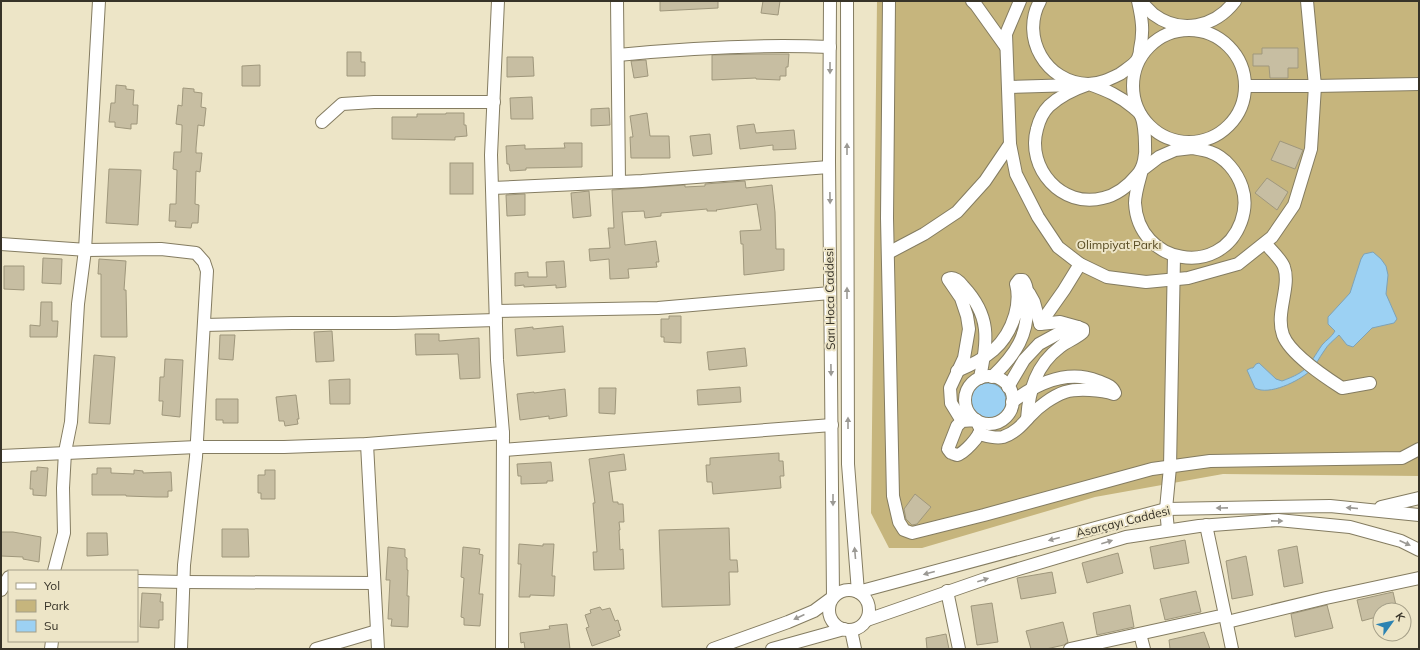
<svg xmlns="http://www.w3.org/2000/svg" width="1420" height="650" font-family="Mulish,sans-serif">
<rect width="100%" height="100%" fill="#ede5c7"/>
<polygon fill="#c6b57d" points="877,1 1419,1 1419,476 1223,474 1095,497 922,548 889,548 871,513"/>
<g fill="#9cd1f3" stroke="#7ea2b6">
<path d="M1373,252L1381,259L1386,266L1388,275L1386,294L1397,319L1394,323L1372,328L1353,347L1347,345L1339,335C1334,340 1328,344 1324,351C1319,358 1316,365 1310,371C1299,381 1269,396 1255,388L1247,370L1251,368H1253L1256,364L1259,363L1276,379L1282,381C1309,371 1307,367 1322,345C1326,340 1332,337 1335,331L1328,324V317L1350,293L1361,259L1364,254Z"/>
<circle cx="988" cy="401" r="18"/>
</g>
<g fill="#c7bea2" stroke="#9f977c">
<polygon points="660,1 718,1 718,8 660,11"/>
<polygon points="763,1 780,1 778,15 761,13"/>
<polygon points="1262,48 1298,48 1298,68 1288,68 1288,78 1270,78 1269,66 1253,66 1253,54 1262,54"/>
<polygon points="347,52 361,52 361,62 365,62 365,76 347,76"/>
<polygon points="760,54 789,54 788,67 786,67 786,76 780,76 780,80 756,79 756,78 712,80 712,55"/>
<polygon points="507,57 533,57 534,76 507,77"/>
<polygon points="646,60 648,76 634,78 631,61"/>
<polygon points="260,65 260,86 242,86 242,66"/>
<polygon points="116,85 126,86 126,89 134,90 133,105 138,105 137,124 131,124 131,129 115,127 115,122 109,122 111,103 115,103"/>
<polygon points="183,88 194,89 194,92 202,93 201,107 206,108 204,126 198,125 196,148 196,153 202,153 200,172 196,171 195,204 199,205 198,223 192,223 191,228 175,227 176,221 169,221 170,204 176,204 177,170 173,169 174,152 181,152 182,130 182,125 176,124 178,105 182,106"/>
<polygon points="532,97 533,119 511,119 510,98"/>
<polygon points="609,108 610,125 591,126 591,109"/>
<polygon points="446,113 464,113 464,125 466,125 467,136 455,137 455,140 392,139 392,117 417,117 417,114 446,114"/>
<polygon points="647,113 650,136 669,136 670,158 631,158 630,137 633,137 630,116"/>
<polygon points="754,124 756,133 794,130 796,149 773,150 773,145 740,149 737,126"/>
<polygon points="710,134 712,154 693,156 690,136"/>
<polygon points="1280,141 1303,150 1295,169 1271,160"/>
<polygon points="564,143 582,143 582,167 526,168 526,170 510,171 509,164 507,164 506,146 525,145 525,149 565,148"/>
<rect x="450" y="163" width="23" height="31"/>
<polygon points="109,169 141,170 138,225 106,223"/>
<polygon points="1267,178 1288,192 1277,210 1255,193"/>
<polygon points="745,181 746,188 772,185 775,212 776,249 784,249 784,270 744,275 743,244 741,244 740,231 761,230 757,204 716,210 717,211 707,211 707,209 661,213 661,216 645,218 644,211 622,212 625,245 656,241 659,262 656,262 657,267 628,269 629,278 610,279 609,259 590,261 589,249 610,248 608,228 614,228 612,190 685,185 685,187 705,186 705,184"/>
<polygon points="589,191 591,216 573,218 571,193"/>
<polygon points="525,194 525,215 507,216 506,195"/>
<polygon points="43,258 62,259 61,284 42,283"/>
<polygon points="99,259 126,261 124,290 126,290 127,337 101,337 101,274 98,274"/>
<polygon points="564,261 566,287 556,288 556,285 524,287 524,285 515,286 515,273 528,272 528,277 547,277 546,262"/>
<polygon points="4,266 24,266 24,290 4,289"/>
<polygon points="41,302 52,302 52,321 58,321 57,337 30,337 30,325 40,326"/>
<polygon points="669,316 681,316 681,343 664,342 664,337 661,337 661,319 669,319"/>
<polygon points="563,326 565,352 517,356 515,329 533,327 533,329"/>
<polygon points="332,331 334,361 316,362 314,332"/>
<polygon points="415,334 439,334 439,341 479,338 480,378 460,379 458,354 416,355"/>
<polygon points="220,335 235,335 233,360 219,359"/>
<polygon points="745,348 747,366 709,370 707,352"/>
<polygon points="94,355 115,357 110,424 89,423"/>
<polygon points="165,359 183,360 180,417 162,415 163,401 159,401 160,377 164,377"/>
<polygon points="350,379 350,404 330,404 329,380"/>
<polygon points="740,387 741,402 698,405 697,390"/>
<polygon points="599,388 616,388 615,414 599,413"/>
<polygon points="565,389 567,416 549,419 549,416 520,420 517,394 534,392 534,393"/>
<polygon points="296,395 299,419 297,419 298,424 285,426 284,421 279,421 276,397"/>
<polygon points="216,399 238,399 238,423 223,423 223,420 216,420"/>
<polygon points="779,453 779,461 783,461 784,476 780,476 781,488 713,494 712,482 707,482 706,465 710,465 710,458"/>
<polygon points="624,454 626,470 609,472 613,502 618,502 618,504 623,504 624,522 619,522 620,530 619,530 620,550 623,549 624,569 594,570 593,552 597,552 593,503 595,503 589,459"/>
<polygon points="551,462 553,481 547,481 547,483 521,484 521,476 518,476 517,464"/>
<polygon points="37,467 48,468 46,496 33,495 33,489 30,489 31,471 37,471"/>
<polygon points="97,468 111,468 111,473 134,474 134,470 143,471 143,473 171,472 172,491 168,491 168,497 156,497 126,496 126,495 92,495 92,474 97,474"/>
<polygon points="265,470 275,470 275,499 261,499 261,493 258,493 258,475 265,475"/>
<polygon points="915,494 931,507 917,524 912,525 906,519 904,509"/>
<polygon points="729,528 730,560 737,560 738,572 729,572 730,605 662,607 659,530"/>
<polygon points="222,529 248,529 249,557 222,557"/>
<polygon points="1,532 13,532 41,537 39,562 23,559 23,557 1,556"/>
<polygon points="87,533 107,533 108,555 87,556"/>
<polygon points="1185,540 1189,563 1154,569 1150,547"/>
<polygon points="519,544 543,546 543,544 554,544 552,576 555,576 554,596 530,595 530,597 519,597 521,564 518,564"/>
<polygon points="1297,546 1303,583 1284,587 1278,550"/>
<polygon points="388,547 405,549 405,557 407,558 407,570 408,570 407,596 409,596 408,627 391,626 392,619 388,619 390,580 386,580"/>
<polygon points="463,547 480,549 479,554 483,555 479,594 483,594 480,626 464,625 464,618 461,617 464,578 461,577"/>
<polygon points="1118,553 1123,573 1087,583 1082,563"/>
<polygon points="1246,556 1253,595 1232,599 1226,561"/>
<polygon points="1052,572 1056,593 1021,599 1017,578"/>
<polygon points="1196,591 1201,612 1165,620 1160,599"/>
<polygon points="1393,592 1397,610 1380,610 1380,616 1362,621 1357,600"/>
<polygon points="142,593 161,594 160,602 163,602 163,620 159,620 159,628 140,627"/>
<polygon points="992,603 998,642 977,645 971,606"/>
<polygon points="1130,605 1134,627 1097,635 1093,613"/>
<polygon points="1327,605 1333,628 1295,637 1291,614"/>
<polygon points="600,607 602,610 610,608 615,621 618,620 621,630 618,631 620,636 592,646 586,628 589,627 585,615 591,613 590,610"/>
<polygon points="1063,622 1068,642 1064,645 1046,649 1031,649 1026,631"/>
<polygon points="567,624 570,649 525,649 524,642 521,643 520,633 550,629 549,626"/>
<polygon points="1204,632 1210,649 1170,649 1169,640"/>
<polygon points="946,634 949,649 927,649 926,638"/>
</g>
<g fill="none" stroke-linecap="round" stroke-linejoin="round">
<defs>
<g id="minor">
<polyline points="498,1 491,155 497,360 503,433"/>
<polyline points="617,1 619,182"/>
<polyline points="847,1 848,464 858,592 1166,509 1330,506 1419,515"/>
<polyline points="889,1 887,218 893,496 899,522 904,530 912,533 984,515 1152,469 1210,461 1402,458 1419,449"/>
<polyline points="972,1 976,5 1006,47"/>
<polyline points="1020,1 1006,34 1010,144 1016,174 1038,217 1058,247 1080,264 1107,277 1146,282 1188,278 1238,264 1272,237 1294,205 1311,149 1315,86 1245,86"/>
<path d="M1040,1C1020,37 1046,83 1088,84C1100,84 1110,79 1120,74C1125,70 1136,64 1138,58C1139,56 1140,52 1140,49C1144,31 1142,19 1138,1"/>
<path d="M1140,1C1144,5 1149,10 1153,14C1181,35 1215,27 1235,1"/>
<polyline points="1307,1 1315,86 1419,84"/>
<circle cx="1189" cy="86" r="56"/>
<path d="M618,55C688,48 759,44 830,47"/>
<path d="M1089,84C1106,90 1120,96 1134,108C1136,110 1139,112 1140,114C1144,120 1145,136 1145,144C1146,154 1144,168 1137,175C1128,186 1117,195 1103,198C1062,209 1026,168 1037,129C1039,121 1043,112 1049,106C1061,95 1074,89 1089,84Z"/>
<polyline points="1008,87 1076,85"/>
<polyline points="322,122 342,104 374,102 494,102"/>
<path d="M1192,148C1198,149 1205,150 1210,152C1225,157 1237,172 1242,187C1246,199 1245,211 1241,222C1220,279 1138,264 1135,203C1135,193 1139,181 1142,170L1159,157L1175,150Z"/>
<polyline points="492,188 642,181 829,167"/>
<path d="M1265,243C1270,249 1282,260 1284,267C1291,287 1275,313 1283,335C1290,354 1325,377 1342,388L1370,383"/>
<polyline points="1,244 87,250 161,249 196,253 204,262 207,271 196,457 184,565 181,649"/>
<polyline points="888,253 924,234 957,212 985,181 1010,144"/>
<polyline points="1029,293 1034,302 1040,324 1060,322 1078,327"/>
<polyline points="496,311 658,308 830,293"/>
<polyline points="1040,324 1064,290 1080,264"/>
<polyline points="204,325 292,323 395,323 496,320"/>
<path d="M957,371C986,359 1006,346 1015,315C1018,304 1019,295 1016,284L1019,280H1023C1028,286 1027,294 1027,301C1029,335 1016,354 992,377"/>
<circle cx="989" cy="400" r="24"/>
<path d="M1008,387L1024,360L1039,344L1061,332L1078,327L1083,329V332C1077,338 1067,341 1060,347C1036,365 1029,390 1027,419"/>
<path d="M976,420C977,423 980,427 980,429C981,436 963,454 957,455C956,455 952,453 951,453L948,449L957,426L962,421Z"/>
<path d="M962,421L951,403L950,388L964,358L969,329L967,316L961,298L948,279C954,276 959,281 963,286C992,317 987,340 980,378"/>
<path d="M979,434C987,436 995,439 1003,437C1015,433 1022,425 1030,416C1038,407 1053,396 1065,392C1078,388 1102,390 1114,394L1115,393C1112,385 1105,384 1098,381C1067,369 1037,383 1012,402"/>
<polyline points="367,444 378,649"/>
<polyline points="503,450 832,425"/>
<polyline points="1,456 197,447 284,447 367,444 503,433 502,649"/>
<polyline points="1381,507 1419,498"/>
<polyline points="1168,530 1166,509 1170,467 1174,256"/>
<polyline points="54,571 64,533 63,488 65,452 71,422 78,304 85,250 99,1"/>
<polyline points="137,581 184,582 374,583"/>
<circle cx="849" cy="610" r="20"/>
<polyline points="1,590 9,577"/>
<polyline points="947,591 959,649"/>
<polyline points="1225,615 1232,649"/>
<polyline points="867,620 985,579 1126,537 1199,526 1278,520 1350,527 1401,541 1419,550"/>
<polyline points="1227,622 1326,598 1419,578"/>
<polyline points="851,630 855,649"/>
<polyline points="1140,634 1144,649"/>
<polyline points="51,649 52,641"/>
<polyline points="316,649 377,631"/>
<polyline points="713,649 788,622 814,611 833,597 829,161 830,1"/>
<polyline points="772,649 844,629"/>
<polyline points="1070,649 1225,615 1206,525"/>
</g>
</defs>
<use href="#minor" stroke="#847c61" stroke-width="14"/>
<use href="#minor" stroke="#fff" stroke-width="12"/>
</g>
<defs><path id="oneway-solid" d="M-6-.8H1V-3.2L6.5 0L1 3.2V.8H-6Z"/></defs>
<g fill="#9b9994">
<use href="#oneway-solid" transform="translate(830 68) rotate(90)"/>
<use href="#oneway-solid" transform="translate(847 149) rotate(-90)"/>
<use href="#oneway-solid" transform="translate(830 198) rotate(89)"/>
<use href="#oneway-solid" transform="translate(847 293) rotate(-90)"/>
<use href="#oneway-solid" transform="translate(831 370) rotate(89)"/>
<use href="#oneway-solid" transform="translate(848 423) rotate(-90)"/>
<use href="#oneway-solid" transform="translate(833 500) rotate(90)"/>
<use href="#oneway-solid" transform="translate(1222 508) rotate(179)"/>
<use href="#oneway-solid" transform="translate(1352 508) rotate(-175)"/>
<use href="#oneway-solid" transform="translate(1277 521) rotate(1)"/>
<use href="#oneway-solid" transform="translate(1054 539) rotate(165)"/>
<use href="#oneway-solid" transform="translate(1107 542) rotate(-17)"/>
<use href="#oneway-solid" transform="translate(1405 543) rotate(24)"/>
<use href="#oneway-solid" transform="translate(855 553) rotate(-95)"/>
<use href="#oneway-solid" transform="translate(929 573) rotate(165)"/>
<use href="#oneway-solid" transform="translate(983 580) rotate(-17)"/>
<use href="#oneway-solid" transform="translate(799 617) rotate(155)"/>
</g>
<g text-anchor="middle" stroke-width="4" stroke-linejoin="round" paint-order="stroke">
<g font-size="12" fill="#584c23" stroke="#ede5c7">
<text x="1119" y="249">Olimpiyat Parkı</text>
</g>
<g font-size="12" fill="#373328" stroke="#ede5c7">
<text transform="translate(830 299) rotate(-91)" y="4">Sarı Hoca Caddesi</text>
<text transform="translate(1123 522) rotate(-14)" y="4">Asarçayı Caddesi</text>
</g>
</g>
<rect width="1420" height="650" fill="none" stroke="#373328" stroke-width="4"/>
<rect x="8" y="570" width="130" height="72" fill="#ede5c7" stroke="#a49e87"/>
<rect x="16" y="583" width="20" height="6" fill="#ffffff" stroke="#a49e87"/>
<text x="44" y="590" font-size="12" fill="#373328">Yol</text>
<rect x="16" y="600" width="20" height="12" fill="#c6b57d" stroke="#a49e87"/>
<text x="44" y="610" font-size="12" fill="#373328">Park</text>
<rect x="16" y="620" width="20" height="12" fill="#9cd1f3" stroke="#a49e87"/>
<text x="44" y="630" font-size="12" fill="#373328">Su</text>
<g transform="translate(1392 622) rotate(57)"><circle r="19" fill="#ede5c7" stroke="#a49e87"/>
<path d="M0-3L7 15L0 10L-7 15Z" fill="#2c83b2"/>
<text y="-6" font-size="11" font-weight="bold" text-anchor="middle" fill="#373328">K</text>
</g>
</svg>
